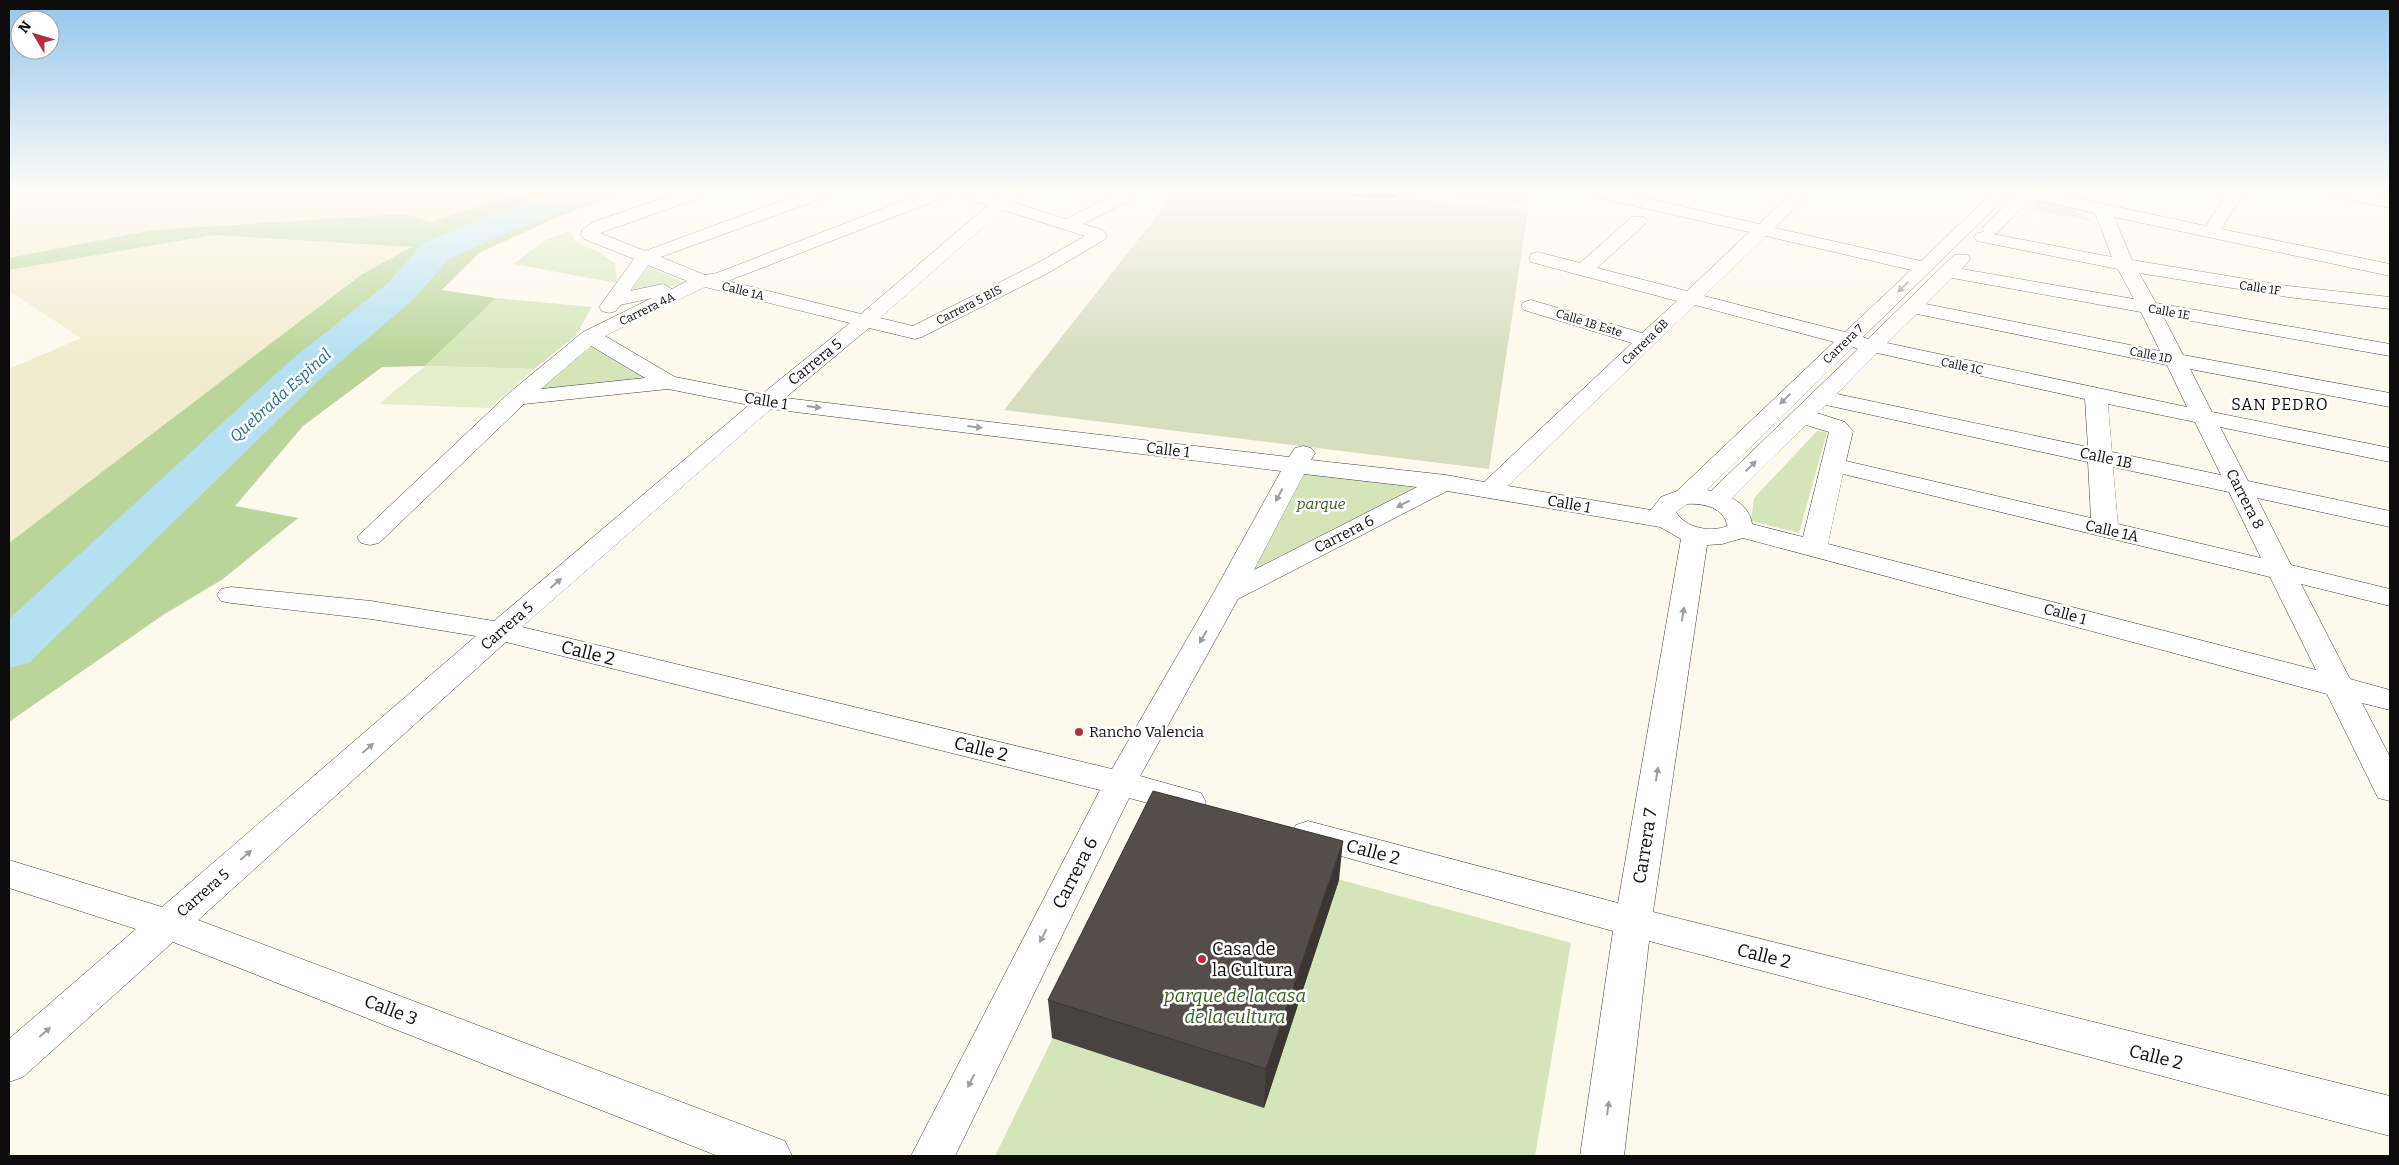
<svg xmlns="http://www.w3.org/2000/svg" width="2399" height="1165" font-family="Bitter,serif">
<rect width="100%" height="100%" fill="#fef9ed"/>
<g fill="#f2eccf">
<polygon points="9,193 519,193 431,222 405,214 152,230 9,258"/>
<polygon points="214,235 413,247 361,274 144,442 9,543 9,369 81,338 9,291 9,270"/>
</g>
<g fill="#d4e6b9">
<polygon points="1428,193 1503,193 1528,199 1525,205"/>
<polygon points="2039,199 2066,205 2093,221 2029,210"/>
<polygon points="570,231 575,241 598,252 615,263 617,283 513,264 547,239"/>
<polygon points="644,264 685,283 624,297"/>
<polygon points="496,298 592,307 576,335 534,369 425,366"/>
<polygon points="591,347 648,379 532,392"/>
<polygon points="1817,431 1827,432 1799,533 1751,521 1754,498"/>
<polygon points="1304,468 1438,487 1247,576"/>
<polygon points="1155,829 1571,943 1535,1156 995,1156"/>
</g>
<polygon fill="#b9d599" points="519,193 622,193 562,215 479,253 442,290 496,298 425,366 382,367 303,426 235,506 298,518 223,579 163,615 9,722 9,543 362,274 412,247 214,235 9,270 9,258 152,230 405,214 431,222"/>
<polygon fill="#d7dec0" points="1175,193 1332,193 1395,197 1528,211 1489,469 1004,410"/>
<polygon fill="#e4eeca" points="425,366 534,369 490,408 379,404"/>
<g fill="none" stroke-linecap="round" stroke-linejoin="round">
<polygon fill="#b5e0f2" fill-rule="evenodd" points="552,193 600,193 596,200 513,230 449,259 414,299 321,378 29,663 9,668 9,619 291,360 388,283 423,243 489,216"/>
<defs>
<g id="street">
<path d="M678,193H704L702,197L600,233L645,251L803,193H828L826,197L661,257L705,275L717,273L923,193H947L945,197L728,281L861,314L988,205L962,197L960,193H986L997,197L1002,193H1020L1012,202L1066,219L1116,193H1138L1136,197L1083,224L1103,230L1107,236L1104,240L1046,274L922,337L915,339L869,328L785,398L1289,457L1295,448L1303,446L1311,448L1315,453L1311,460L1446,475L1484,482L1632,343L1524,310L1521,306L1524,302L1531,300L1538,302L1642,333L1677,301L1531,262L1529,258L1531,254L1538,252L1580,263L1632,217H1644L1647,221L1644,225L1597,268L1687,291L1749,232L1600,198L1592,193H1624L1759,224L1791,193H1809L1775,228L1921,261L1992,193H2010L1863,337L1868,339L1954,255H1968L1970,259L1962,269L2134,299L2118,269L1977,241L1974,237L1977,233L1984,232L1982,229L1985,225L2018,193H2053L2206,226L2227,193H2244L2221,229L2390,264V276L2114,217L2132,260L2288,286L2390,297V309L2288,297L2139,273L2156,303L2390,344V356L2163,316L2183,355L2390,393V407L2190,369L2212,412L2390,448V462L2220,427L2248,481L2390,511V527L2257,498L2291,565L2390,589V606L2301,584L2350,679L2390,690V710L2362,703L2390,757V801L2378,798L2327,694L1743,538L1722,544L1707,545L1653,912L2390,1096V1136L1649,941L1624,1156H1580L1613,931L1308,847L1296,843L1291,834L1296,825L1308,821L1618,903L1681,539L1660,527L1447,491L1238,599L1140,776L1201,793L1206,802L1201,811L1189,814L1129,798L955,1156H911L1100,790L506,642L198,920L785,1141L792,1156H718L173,942L23,1077L9,1082V1039L136,929L9,888V860L162,907L476,636L371,619L231,603L221,601L217,595L221,589L231,587L371,601L494,621L749,405L668,389L524,404L379,543L370,545L361,543L357,537L509,393L583,332L652,298L620,305L616,311L609,313L602,311L599,307L634,259L584,239L581,235L582,230L593,222ZM2031,199L2095,213L2112,257L1993,234L1997,233ZM1003,210L1085,236L1032,266L913,326L880,318ZM1766,236L1911,270L1845,332L1704,296ZM648,265L687,281L672,289L663,284L630,291ZM1952,278L2141,312L2160,351L1926,304ZM705,287L850,323L762,394L675,377L605,336ZM1695,305L1834,342L1677,491L1661,497L1651,510L1508,486ZM1917,314L2167,365L2187,407L1887,343ZM591,346L645,378L541,389ZM1853,347L1858,349L1711,491L1707,490ZM1877,353L2085,399L2088,447L1837,394ZM2108,404L2195,422L2221,475L2112,452ZM1826,405L2088,462L2091,518L1846,461L1853,431L1845,422L1817,413ZM771,409L1281,471L1213,594L1112,769L522,627ZM1806,425L1829,432L1803,537L1752,524C1751,512 1742,504 1732,498ZM2113,467L2229,492L2261,558L2118,524ZM1304,474L1417,487L1254,570ZM1843,474L2270,577L2316,670L1828,544ZM1687,504C1702,503 1725,507 1727,526C1711,533 1685,528 1676,512Z"/>
<polygon points="2331,193 2367,193 2390,198 2390,208 2339,198"/>
</g>
</defs>
<use href="#street" stroke="#3f3f3f" stroke-width="1"/>
<use href="#street" fill="#fff" fill-rule="evenodd"/>
</g>
<g fill="#484240">
<polygon points="1353,193 1401,193 1395,197 1352,196"/>
<polygon points="1339,880 1264,1108 1052,1038 1048,1000"/>
</g>
<g fill="#3b3634">
<polygon points="1395,193 1401,193 1395,197"/>
<polygon points="1343,841 1339,880 1264,1108 1266,1069"/>
</g>
<polygon fill="#544d4a" stroke="#3b3634" points="1153,791 1343,841 1266,1069 1048,1000"/>
<defs><path id="oneway-solid" d="M-6-.8H1V-3.2L6.5 0L1 3.2V.8H-6Z" transform="scale(1.25)"/></defs>
<g fill="#9e9e9e">
<use href="#oneway-solid" transform="translate(1903 287) rotate(136)"/>
<use href="#oneway-solid" transform="translate(1785 399) rotate(136)"/>
<use href="#oneway-solid" transform="translate(814 407) rotate(7)"/>
<use href="#oneway-solid" transform="translate(975 427) rotate(7)"/>
<use href="#oneway-solid" transform="translate(1751 466) rotate(-44)"/>
<use href="#oneway-solid" transform="translate(1279 495) rotate(118)"/>
<use href="#oneway-solid" transform="translate(1403 504) rotate(153)"/>
<use href="#oneway-solid" transform="translate(556 583) rotate(-41)"/>
<use href="#oneway-solid" transform="translate(1683 614) rotate(-81)"/>
<use href="#oneway-solid" transform="translate(1203 637) rotate(120)"/>
<use href="#oneway-solid" transform="translate(368 748) rotate(-41)"/>
<use href="#oneway-solid" transform="translate(1657 774) rotate(-81)"/>
<use href="#oneway-solid" transform="translate(246 855) rotate(-41)"/>
<use href="#oneway-solid" transform="translate(1043 936) rotate(117)"/>
<use href="#oneway-solid" transform="translate(45 1032) rotate(-41)"/>
<use href="#oneway-solid" transform="translate(971 1081) rotate(117)"/>
<use href="#oneway-solid" transform="translate(1608 1108) rotate(-82)"/>
</g>
<linearGradient id="sky" x2="0" y2="1"><stop stop-color="#93c6ec"/><stop offset="0.54" stop-color="#fffcf7"/><stop offset="1" stop-color="#fffcf7" stop-opacity="0"/></linearGradient>
<rect width="2399" height="356" fill="url(#sky)"/>
<g fill="#b32e3f" stroke="#fff" stroke-width="2">
<circle cx="1079" cy="732" r="5"/>
<circle cx="1202" cy="959" r="5"/>
</g>
<g text-anchor="middle" stroke-width="5" stroke-linejoin="round" paint-order="stroke">
<g font-size="12" fill="#0c0c0c" stroke="#fff">
<text transform="translate(2260 288) rotate(8)" y="4">Calle 1F</text>
<text transform="translate(743 291) rotate(14)" y="4">Calle 1A</text>
<text transform="translate(969 305) rotate(-27)" y="4">Carrera 5 BIS</text>
<text transform="translate(647 309) rotate(-26)" y="4">Carrera 4A</text>
<text transform="translate(2169 312) rotate(10)" y="4">Calle 1E</text>
<text transform="translate(1589 323) rotate(17)" y="4">Calle 1B Este</text>
<text transform="translate(1645 342) rotate(-44)" y="4">Carrera 6B</text>
<text transform="translate(1843 344) rotate(-44)" y="4">Carrera 7</text>
<text transform="translate(2151 355) rotate(11)" y="4">Calle 1D</text>
<text transform="translate(1962 366) rotate(12)" y="4">Calle 1C</text>
</g>
<g font-size="15" fill="#0c0c0c" stroke="#fff">
<text transform="translate(815 362) rotate(-39)" y="5">Carrera 5</text>
<text transform="translate(766 401) rotate(9)" y="5">Calle 1</text>
<text transform="translate(1168 450) rotate(7)" y="5">Calle 1</text>
<text transform="translate(2106 458) rotate(12)" y="5">Calle 1B</text>
<text transform="translate(2245 499) rotate(63)" y="5">Carrera 8</text>
<text transform="translate(1569 504) rotate(10)" y="5">Calle 1</text>
<text transform="translate(2112 531) rotate(13)" y="5">Calle 1A</text>
<text transform="translate(1344 534) rotate(-27)" y="5">Carrera 6</text>
<text transform="translate(2065 614) rotate(15)" y="5">Calle 1</text>
<text transform="translate(507 626) rotate(-41)" y="5">Carrera 5</text>
<text transform="translate(203 893) rotate(-41)" y="5">Carrera 5</text>
</g>
<g font-size="15" font-style="italic" fill="#336021" stroke="#fff">
<text x="1321" y="509">parque</text>
</g>
<g font-size="15" fill="#0c0c0c" stroke="#fff" text-anchor="start">
<text x="1089" y="737">Rancho Valencia</text>
</g>
<g font-size="16" font-style="italic" fill="#1e6b96" stroke="#fff">
<text transform="translate(280 395) rotate(-42)" y="6">Quebrada Espinal</text>
</g>
<g font-size="16" letter-spacing="1" fill="#0c0c0c" stroke="#fff">
<text x="2280" y="410">SAN PEDRO</text>
</g>
<g font-size="18" fill="#0c0c0c" stroke="#fff">
<text transform="translate(588 653) rotate(14)" y="6">Calle 2</text>
<text transform="translate(981 749) rotate(14)" y="6">Calle 2</text>
<text transform="translate(1645 846) rotate(-81)" y="6">Carrera 7</text>
<text transform="translate(1373 852) rotate(15)" y="6">Calle 2</text>
<text transform="translate(1075 873) rotate(-63)" y="6">Carrera 6</text>
<text transform="translate(1764 956) rotate(14)" y="6">Calle 2</text>
<text transform="translate(391 1010) rotate(21)" y="6">Calle 3</text>
<text transform="translate(2156 1057) rotate(14)" y="6">Calle 2</text>
</g>
<g font-size="18" fill="#0c0c0c" stroke="#fff" text-anchor="start">
<text x="1212" y="955">Casa de<tspan x="1212" dy="21">la Cultura</tspan></text>
</g>
<g font-size="18" font-style="italic" fill="#336021" stroke="#fff">
<text x="1235" y="1002">parque de la casa<tspan x="1235" dy="21">de la cultura</tspan></text>
</g>
</g>
<rect width="2399" height="1165" fill="none" stroke="#0c0c0c" stroke-width="20"/>
<g transform="translate(35 35) rotate(308)"><circle r="24" fill="#ffffff" stroke="#9e9e9e"/>
<path d="M0-4L9 19L0 12L-9 19Z" fill="#b32e3f"/>
<text y="-8" font-size="14" font-weight="bold" text-anchor="middle" fill="#0c0c0c">N</text>
</g>
</svg>
